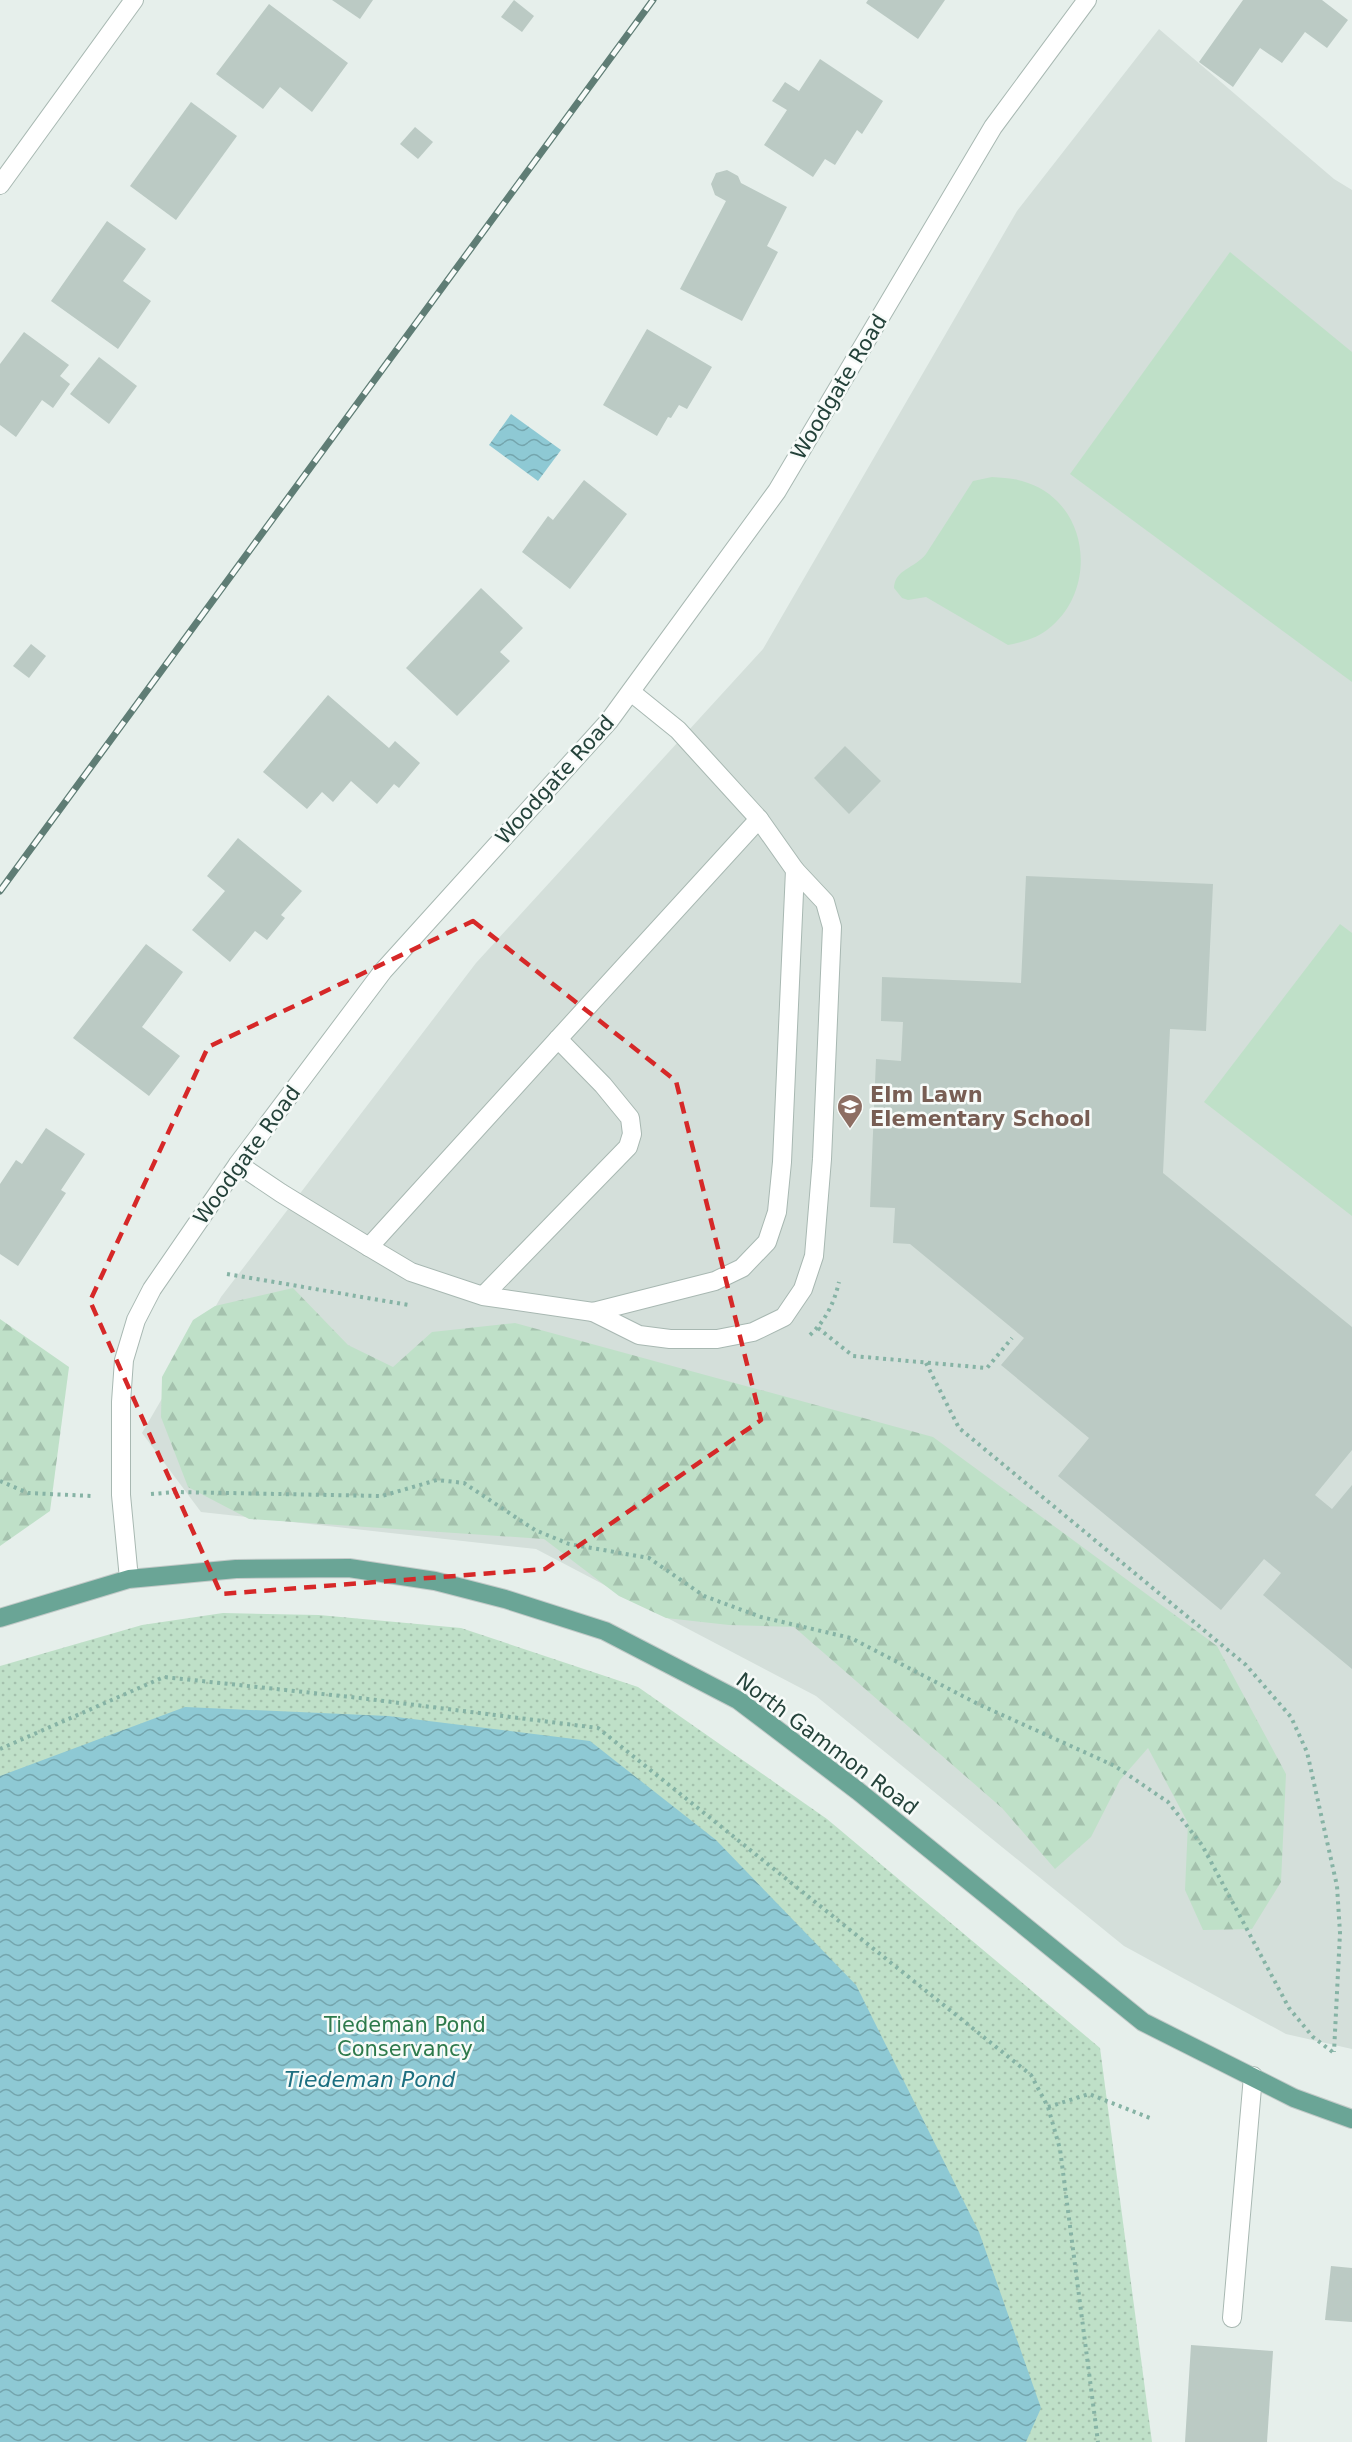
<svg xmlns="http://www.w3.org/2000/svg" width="1352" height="2442" font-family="'DejaVu Sans',sans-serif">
<defs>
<pattern id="forest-firs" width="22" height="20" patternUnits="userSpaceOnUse" patternTransform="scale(1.5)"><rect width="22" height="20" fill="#bfe0c8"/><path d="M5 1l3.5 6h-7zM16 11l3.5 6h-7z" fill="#a4c1ad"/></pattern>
<pattern id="park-dots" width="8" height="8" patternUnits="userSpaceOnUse" patternTransform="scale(1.5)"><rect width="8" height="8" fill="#bfe0c8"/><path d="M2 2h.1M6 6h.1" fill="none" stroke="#a4c1ad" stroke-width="1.8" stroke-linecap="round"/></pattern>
<pattern id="water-waves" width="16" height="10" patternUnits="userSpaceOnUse" patternTransform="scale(1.5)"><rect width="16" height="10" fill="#8ec9d4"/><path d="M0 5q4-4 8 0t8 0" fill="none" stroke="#74a5ad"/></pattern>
</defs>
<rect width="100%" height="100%" fill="#e6efeb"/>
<polygon fill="#d4dfda" points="1159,29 1334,179 1352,190 1352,2049 1286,2034 1124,1946 816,1696 536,1549 201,1512 142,1433 221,1297 476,963 763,649 1017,211"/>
<g fill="#bfe0c8">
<polygon points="1230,252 1352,352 1352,682 1070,474"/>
<path d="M992,477C1004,478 1016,478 1028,483C1091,505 1098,592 1047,630C1035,639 1022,642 1008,645L926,597L908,600L902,598L894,588C895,569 914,569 926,554L973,481Z"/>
<polygon points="1340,924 1352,933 1352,1216 1204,1102"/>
</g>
<g fill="url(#forest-firs)">
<polygon points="293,1288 348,1345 393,1367 432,1332 515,1323 933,1437 1217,1646 1286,1774 1281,1882 1252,1929 1203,1930 1185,1890 1188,1823 1148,1748 1120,1780 1091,1837 1055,1869 1002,1808 794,1627 729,1625 666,1618 619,1596 544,1539 249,1519 188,1487 161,1417 162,1377 193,1320 215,1306"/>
<polygon points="0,1319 69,1367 50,1511 0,1546"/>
</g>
<polygon fill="url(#park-dots)" points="223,1613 319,1615 461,1628 638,1687 827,1819 1100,2048 1152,2442 0,2442 0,1666 142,1625"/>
<g fill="url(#water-waves)">
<polygon points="511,414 561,450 538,481 489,445"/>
<polygon points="185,1707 388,1716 590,1741 716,1840 856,1985 979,2232 1041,2408 1026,2442 0,2442 0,1776"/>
</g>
<g fill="#bbcac4">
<polygon points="332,0 373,0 360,19"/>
<polygon points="514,0 534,16 522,32 501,17"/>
<polygon points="868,0 945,0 918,39 866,3"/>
<polygon points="1243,0 1322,0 1348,20 1327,48 1305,32 1282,63 1260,48 1233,87 1199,62"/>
<polygon points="269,4 348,63 312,112 280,87 263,109 216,74"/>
<polygon points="820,59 883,101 862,134 857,130 835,165 825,159 813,177 764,145 787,110 772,101 785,82 799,91"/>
<polygon points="191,102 237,136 176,220 130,186"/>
<polygon points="415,127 433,142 418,159 400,144"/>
<polygon points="727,170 738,176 741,183 787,207 767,246 778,252 742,321 680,289 726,201 715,195 711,184 716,173"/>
<polygon points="107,221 146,249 123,281 151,301 118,349 51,301"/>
<polygon points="647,329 712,367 687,409 679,405 671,418 668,417 657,436 603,405"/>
<polygon points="24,332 69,365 60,376 70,384 53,408 42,400 16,437 0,425 0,364"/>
<polygon points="99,357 137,386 109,424 70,394"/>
<polygon points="584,480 627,514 570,589 522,552 548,516 553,520"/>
<polygon points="481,588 523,628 500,652 510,661 457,716 406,668"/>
<polygon points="31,644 46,656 29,678 13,666"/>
<polygon points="328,695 389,748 395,741 420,763 399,788 394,784 377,804 351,781 333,802 322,792 307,809 263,772"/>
<polygon points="845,746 881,781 849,814 814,778"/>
<polygon points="238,838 302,891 281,915 285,918 267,940 255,931 230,962 192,930 225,891 207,876"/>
<polygon points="1026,876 1213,884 1206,1031 1170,1029 1163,1173 1352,1327 1352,1450 1315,1495 1332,1509 1352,1485 1352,1669 1263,1595 1281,1573 1264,1559 1221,1610 1058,1476 1089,1438 1001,1365 1024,1338 910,1244 893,1243 895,1208 870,1207 876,1059 901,1061 903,1022 881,1021 882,977 1021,983"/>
<polygon points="146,944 183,972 142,1027 180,1056 149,1096 73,1038"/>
<polygon points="46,1128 85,1154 61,1190 66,1193 18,1266 0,1254 0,1184 16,1160 22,1164"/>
<polygon points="1331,2266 1352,2268 1352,2322 1325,2320"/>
<polygon points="1191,2345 1273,2351 1267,2442 1185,2442"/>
</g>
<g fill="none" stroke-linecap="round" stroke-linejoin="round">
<defs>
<g id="minor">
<polyline points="0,185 134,0"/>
<polyline points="558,1039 759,819"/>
<polyline points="238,1164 281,1193 369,1247"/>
<polyline points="483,1296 628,1147 632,1134 630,1118 603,1085 558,1039 369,1247 411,1272 483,1296 593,1312 715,1281 742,1268 767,1242 777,1212 782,1162 795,870 759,819 678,730 631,692"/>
<polyline points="593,1312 639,1335 670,1339 717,1339 753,1332 784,1317 803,1289 814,1256 822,1159 832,927 825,902 795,870"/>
<polyline points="129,1579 121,1495 121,1402 124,1360 136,1320 152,1289 238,1164 383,971 609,721 777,491 993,127 1087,0"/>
<polyline points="1232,2318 1253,2076"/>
</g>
<polyline id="major" points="0,1618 129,1579 236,1569 349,1568 435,1581 505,1599 605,1631 738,1700 858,1791 1143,2022 1294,2098 1352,2119"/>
</defs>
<use href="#minor" stroke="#a8b8b2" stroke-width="20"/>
<use href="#major" stroke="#c2cac8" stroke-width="20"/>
<g stroke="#86b3a5" stroke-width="4" stroke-dasharray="3 4.5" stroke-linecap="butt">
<polyline points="227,1274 409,1305"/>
<polyline points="818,1328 853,1356 987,1368 1012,1338"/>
<path d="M810,1335C826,1320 834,1303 839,1282"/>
<polyline points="926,1363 959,1428 1246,1665 1291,1717 1307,1752 1337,1886 1340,1933 1334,2052"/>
<polyline points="0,1481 28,1493 92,1496"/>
<polyline points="151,1494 176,1492 382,1496 437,1480 464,1483 535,1530 569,1544 649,1558 704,1596 761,1617 851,1638 978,1704 1115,1766 1168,1802 1202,1845 1289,2008 1313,2037 1334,2053"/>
<polyline points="0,1749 164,1677 360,1698 598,1728 1031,2075 1048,2107 1060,2149 1098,2442"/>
<polyline points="1048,2107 1089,2094 1150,2118"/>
</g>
<use href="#minor" stroke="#fff" stroke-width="18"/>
<use href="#major" stroke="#6aa596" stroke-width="18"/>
<defs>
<polyline id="rail" points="0,891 653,0"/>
</defs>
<use href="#rail" stroke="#5f7d75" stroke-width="7"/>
<use href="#rail" stroke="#f7fbf9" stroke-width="4.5" stroke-dasharray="14" stroke-linecap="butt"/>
</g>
<path fill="none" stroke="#d62828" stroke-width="4.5" stroke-dasharray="12 8" stroke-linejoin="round" d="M473,921L676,1081L761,1420L545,1569L221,1594L90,1301L208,1047Z"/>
<defs>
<symbol id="school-pin" viewBox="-11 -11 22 30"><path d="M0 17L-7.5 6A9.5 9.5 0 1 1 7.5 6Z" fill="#8d6e63" stroke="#f7fbf9"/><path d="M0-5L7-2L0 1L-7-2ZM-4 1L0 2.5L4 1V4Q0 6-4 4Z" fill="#fff"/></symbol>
</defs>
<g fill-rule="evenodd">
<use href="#school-pin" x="835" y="1092" width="30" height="40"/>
</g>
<g text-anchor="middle" stroke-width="5" stroke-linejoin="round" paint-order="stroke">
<g font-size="21" fill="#24423a" stroke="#f7fbf9">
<text transform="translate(839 387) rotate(-59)" y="7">Woodgate Road</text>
<text transform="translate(555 780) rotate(-48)" y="7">Woodgate Road</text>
<text transform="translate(247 1155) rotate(-54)" y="7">Woodgate Road</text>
<text transform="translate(827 1744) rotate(37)" y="7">North Gammon Road</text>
</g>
<g font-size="21" font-weight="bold" fill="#785e54" stroke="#f7fbf9" text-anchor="start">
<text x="870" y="1102">Elm Lawn<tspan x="870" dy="24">Elementary School</tspan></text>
</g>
<g font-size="21" fill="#2d7a4b" stroke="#f7fbf9">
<text x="405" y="2032">Tiedeman Pond<tspan x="405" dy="24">Conservancy</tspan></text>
</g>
<g font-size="22" font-style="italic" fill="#1c6f80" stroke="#f7fbf9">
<text x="370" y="2087">Tiedeman Pond</text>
</g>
</g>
</svg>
